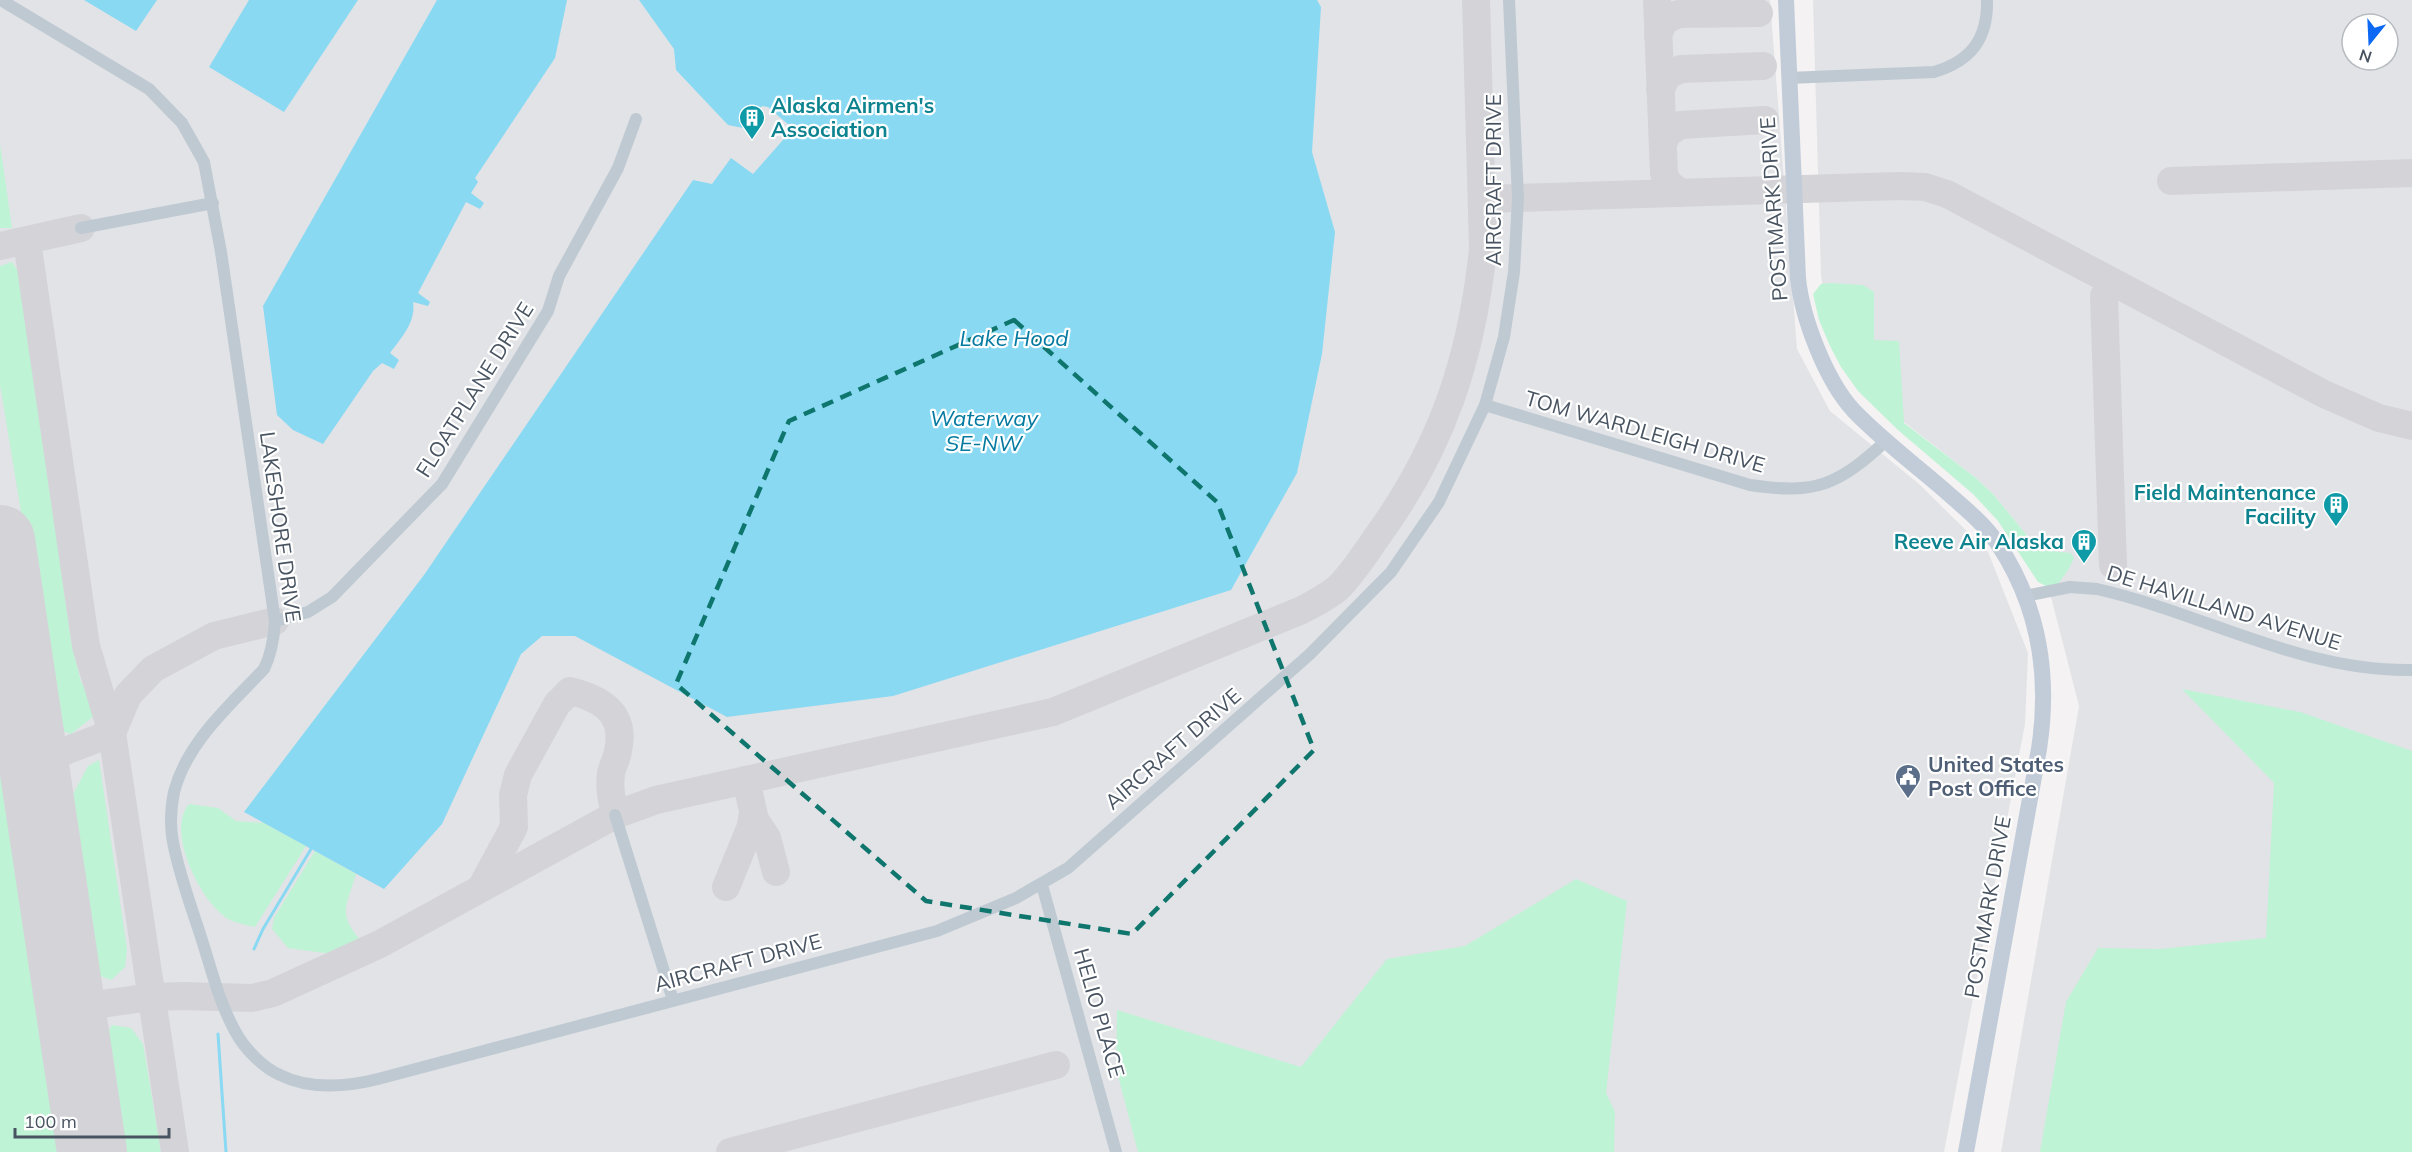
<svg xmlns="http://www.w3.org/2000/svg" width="2412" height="1152" font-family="Mulish,sans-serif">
<rect width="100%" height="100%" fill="#f4f2f2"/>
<g fill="#e1e3e6" fill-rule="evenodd">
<polygon points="0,0 1770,0 1797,349 1830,411 1919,484 1988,552 2028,653 2025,724 1944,1152 16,1152 0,1036"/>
<path d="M1813,0H2412V1152H2001L2079,706L2039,550L1993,494L1976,478L1886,408L1834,350L1821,275ZM2352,24H2388V60H2352Z"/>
</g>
<g fill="#bff3d5">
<polygon points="0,144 12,228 0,228"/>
<polygon points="12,262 20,274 71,641 81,682 95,704 94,716 71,734 58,729 55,716 0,385 0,266"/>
<polygon points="1830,283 1863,285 1874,292 1874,340 1899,341 1904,423 1976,478 1993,494 2039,550 2071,553 2074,558 2068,570 2058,584 2046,586 2038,582 1998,521 1973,494 1898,430 1858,391 1841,367 1830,346 1819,320 1813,294 1821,284"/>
<polygon points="2182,689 2300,712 2412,751 2412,1152 2040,1152 2066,1002 2098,948 2160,949 2266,938 2274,783"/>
<polygon points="0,753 63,1152 0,1152"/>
<polygon points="99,760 127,949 125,967 111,980 100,976 94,970 69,802 88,766"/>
<path d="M189,804L218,808L236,821L264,823L306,846L255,927C246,925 236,923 228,919C201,903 165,831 189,804Z"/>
<path d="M315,851L356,874C346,908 337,913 362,942L332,954L288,948L272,929L274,918Z"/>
<polygon points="1576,879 1627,901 1606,1093 1615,1112 1614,1152 1138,1152 1116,1068 1117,1010 1301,1067 1387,959 1465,946"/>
<polygon points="112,1025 131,1028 143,1044 161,1152 122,1152 105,1038"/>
</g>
<g fill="#89d9f3">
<polygon points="84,0 157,0 136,31"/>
<polygon points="249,0 358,0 284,112 209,67"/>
<path d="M437,0H567L555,58L475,178L478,182L471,193L484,203L480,209L466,202L418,293L430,302L428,306L413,302C416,322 402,337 390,353L399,360L394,369L382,363L373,371L323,444L293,430L277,415L263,306Z"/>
<polygon points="639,0 1317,0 1321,7 1312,152 1335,232 1322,354 1297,473 1231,590 893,696 727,717 575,636 542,636 521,654 442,824 384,889 244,812 424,575 693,180 712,184 731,158 753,174 790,132 790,126 768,107 762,106 743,128 728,125 676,70 674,49"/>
</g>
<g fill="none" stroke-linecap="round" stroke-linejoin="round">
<g stroke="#89d9f3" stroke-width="3">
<polyline points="254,949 263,929 311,849"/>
<polyline points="218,1034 226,1152"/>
</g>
<g stroke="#d4d4d8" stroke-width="28">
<polyline points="1657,0 1664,173 1667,182 1680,193"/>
<polyline points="1658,35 1664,21 1678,14 1759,13"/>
<polyline points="1660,90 1668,75 1681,69 1763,66"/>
<polyline points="1663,144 1667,134 1680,125 1765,120"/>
<polyline points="2171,181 2412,173"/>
<polyline points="1484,199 1901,186 1925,187 1947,194 2324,394 2379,418 2412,426"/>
<polyline points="27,241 86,646 112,733 175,1152"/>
<polyline points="0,246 81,228"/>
<polyline points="2113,565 2104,296 2112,287 2119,285"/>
<polyline points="34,763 112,733 128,695 153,669 214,636 275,621"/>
<polyline points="746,780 755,820 767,838 776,872"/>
<polyline points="726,887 751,826 753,813"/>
<path d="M481,888L514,827L513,795L518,775L557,704L570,691C603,699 626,714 618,751C617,759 612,766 611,774C609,788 612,801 615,815"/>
<path d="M71,1008L152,997L182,996L252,998L273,993L380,944L615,815L656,800L692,792L1053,712L1302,610C1315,603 1330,596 1341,585C1355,570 1367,551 1379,534C1443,445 1472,356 1483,249L1476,0"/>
<polyline points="730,1152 1056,1065"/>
</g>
<polyline stroke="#d4d4d8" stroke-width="70" points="0,540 92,1152"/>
<g stroke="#bfc9d2" stroke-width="12">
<path d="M1,0L149,89L182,123L204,162L221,252L275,621C274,638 272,653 264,669C230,705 187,742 174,792C171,807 170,827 173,842C179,874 191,906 201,937C211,968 219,1002 235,1031C244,1048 262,1067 280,1075C310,1090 346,1087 378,1079L937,931L1016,898L1068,868L1310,654L1391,572L1439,502L1485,405L1504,337L1514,272L1518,198L1509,0"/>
<path d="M1788,78L1934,72C1971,61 1988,39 1987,0"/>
<polyline points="81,228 213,203"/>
<path d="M1485,405L1750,485C1817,495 1838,485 1887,440"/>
<path d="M2025,596L2070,587L2097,589C2203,613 2301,672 2412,670"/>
<polyline points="275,621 308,612 332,597 442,484 548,311 559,276 618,168 636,119"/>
<polyline points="615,815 673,1000"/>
<polyline points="1042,885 1116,1152"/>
</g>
<path stroke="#c2ccd9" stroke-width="16" d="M1786,0L1798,278C1802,318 1826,381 1854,411C1881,439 1914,464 1943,489C1962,506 1984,523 1998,544C2039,606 2050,677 2039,749L1966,1152"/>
</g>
<path fill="none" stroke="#0f766e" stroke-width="4.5" stroke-dasharray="12 8" stroke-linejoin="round" d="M1014,320L1217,502L1314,750L1132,934L926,901L676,684L789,421Z"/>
<defs>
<symbol id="building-pin" viewBox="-11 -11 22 30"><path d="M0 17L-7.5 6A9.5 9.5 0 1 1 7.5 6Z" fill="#0f9aa8" stroke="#fff"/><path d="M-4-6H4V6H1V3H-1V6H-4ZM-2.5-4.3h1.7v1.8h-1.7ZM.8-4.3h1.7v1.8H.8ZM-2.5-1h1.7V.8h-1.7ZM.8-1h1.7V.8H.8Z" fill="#fff"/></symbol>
<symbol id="civic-pin" viewBox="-11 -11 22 30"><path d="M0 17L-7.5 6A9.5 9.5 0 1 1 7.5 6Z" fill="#5c6f8a" stroke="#fff"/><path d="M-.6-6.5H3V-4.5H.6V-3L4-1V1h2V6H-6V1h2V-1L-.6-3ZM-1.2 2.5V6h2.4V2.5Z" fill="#fff"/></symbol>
</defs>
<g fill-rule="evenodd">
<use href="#building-pin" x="737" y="103" width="30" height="40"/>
<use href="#building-pin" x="2321" y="490" width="30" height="40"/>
<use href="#building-pin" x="2069" y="527" width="30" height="40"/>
<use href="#civic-pin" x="1893" y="762" width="30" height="40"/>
</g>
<g text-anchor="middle" stroke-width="4.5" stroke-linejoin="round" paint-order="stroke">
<g font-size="21" font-weight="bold" fill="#0d838f" stroke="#fff" text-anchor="end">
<text x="771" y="113" text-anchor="start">Alaska Airmen's<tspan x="771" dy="24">Association</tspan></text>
<text x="2316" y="500">Field Maintenance<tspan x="2316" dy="24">Facility</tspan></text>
<text x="2064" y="549">Reeve Air Alaska</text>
</g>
<g font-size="21" fill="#485461" stroke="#fff">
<text transform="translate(1494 180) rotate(-90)" y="7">AIRCRAFT DRIVE</text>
<text transform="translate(1774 209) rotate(-94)" y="7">POSTMARK DRIVE</text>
<text transform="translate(475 390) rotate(-58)" y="7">FLOATPLANE DRIVE</text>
<text transform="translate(1645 432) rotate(16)" y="7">TOM WARDLEIGH DRIVE</text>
<text transform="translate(280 527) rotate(82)" y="7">LAKESHORE DRIVE</text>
<text transform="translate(2224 608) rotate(17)" y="7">DE HAVILLAND AVENUE</text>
<text transform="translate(1173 749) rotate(-41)" y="7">AIRCRAFT DRIVE</text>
<text transform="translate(1988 907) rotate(-80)" y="7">POSTMARK DRIVE</text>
<text transform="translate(738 963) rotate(-15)" y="7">AIRCRAFT DRIVE</text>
<text transform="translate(1099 1013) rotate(74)" y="7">HELIO PLACE</text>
</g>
<g font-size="21" font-weight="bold" fill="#4e5e75" stroke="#fff" text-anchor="start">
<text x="1928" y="772">United States<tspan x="1928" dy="24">Post Office</tspan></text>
</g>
<g font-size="22" font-style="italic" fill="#047aa1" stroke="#fff">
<text x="1014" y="346">Lake Hood</text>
<text x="984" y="426">Waterway<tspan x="984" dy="25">SE-NW</tspan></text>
</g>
</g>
<g transform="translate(2370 42) rotate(198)"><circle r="28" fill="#ffffff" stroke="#b6bbc0" stroke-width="1.5"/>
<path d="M0-4.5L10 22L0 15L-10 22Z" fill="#0d69f3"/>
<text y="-9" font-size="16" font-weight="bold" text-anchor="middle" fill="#485461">N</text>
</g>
<path d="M15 1128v9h154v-9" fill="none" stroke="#485461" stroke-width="3"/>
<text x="24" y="1128" font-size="18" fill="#485461" stroke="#ffffff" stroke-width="4.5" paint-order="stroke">100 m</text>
</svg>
